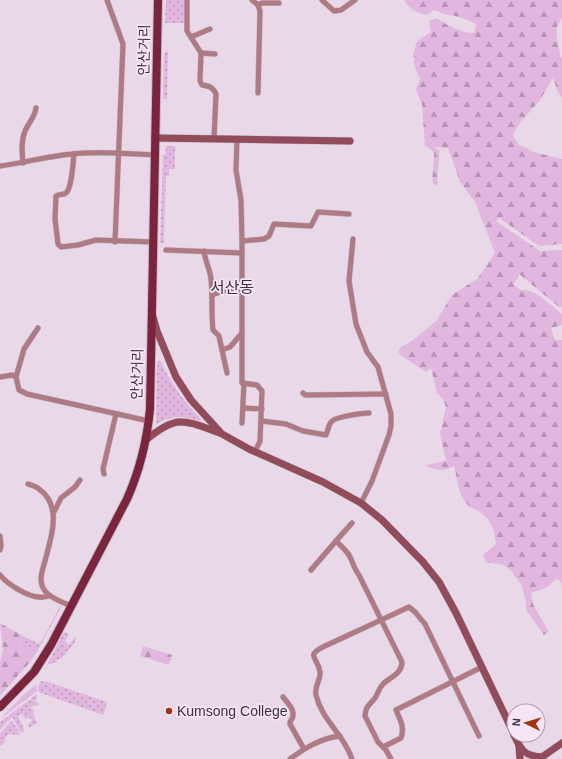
<svg xmlns="http://www.w3.org/2000/svg" width="562" height="759" font-family="Arial,'Noto Sans KR',sans-serif">
<defs>
<pattern id="grass-dots" width="8" height="8" patternUnits="userSpaceOnUse"><rect width="8" height="8" fill="#e1b7df"/><path d="M2 2h.1M6 6h.1" fill="none" stroke="#b795b6" stroke-width="1.8" stroke-linecap="round"/></pattern>
<pattern id="forest-firs" width="22" height="20" patternUnits="userSpaceOnUse"><rect width="22" height="20" fill="#e1b7df"/><path d="M5 1l3.5 6h-7zM16 11l3.5 6h-7z" fill="#b795b6"/></pattern>
</defs>
<rect width="100%" height="100%" fill="#e9d9e8"/>
<g fill="url(#grass-dots)">
<polygon points="166,0 184,0 184,23 165,23"/>
<polygon points="168,50 167,99 163,99 164,54"/>
<polygon points="166,146 175,146 175,169 169,169 169,176 166,176 164,243 160,243 163,155 165,155"/>
<path d="M160,360C171,383 183,401 201,419L200,421C186,416 168,415 156,425L157,362Z"/>
<polygon points="60,606 61,607 37,652 31,648 19,645 23,636 40,644"/>
<path d="M64,632L69,634L65,642L69,645L75,637L77,638C71,649 60,663 47,665Z"/>
<polygon points="41,681 48,682 107,702 104,714 103,715 38,692 39,684"/>
<polygon points="37,694 37,699 35,701 35,702 37,702 39,705 36,706 35,705 30,708 31,709 33,709 34,712 33,713 37,723 29,728 28,724 32,721 29,717 25,719 22,714 18,716 25,731 21,733 13,718 11,718 0,730 0,722"/>
<polygon points="12,720 20,734 18,735 9,734 5,738 4,744 0,746 0,734"/>
</g>
<g fill="url(#forest-firs)">
<path d="M404,0H562V19C552,28 559,46 561,58H562V97L558,92L553,78L540,100L520,123L513,135L518,144L534,152L562,159V244L539,246L499,218L496,221L540,251L562,250V307H559L519,274L518,278L513,284L521,290L531,291L538,295L562,314V325L551,328L555,340H562V585L560,581L556,579L546,588L531,593L533,604L549,632L544,635L526,610V601L522,586L513,573L504,565L485,562L484,554L496,544C494,530 493,522 480,512C476,509 470,508 467,504C457,493 458,479 454,466C444,472 436,471 426,465L446,461L440,434L446,407L443,399L437,393L431,368L426,372L402,356L398,352L400,348L413,340L437,320L452,295L477,279L488,264L495,253L475,202L460,182L448,148L434,147L439,150C440,162 436,174 438,186L433,184C431,173 435,163 434,152L425,145L422,105L416,89L420,79C412,62 412,58 417,41L431,32L429,21L436,18C448,25 460,33 474,33L476,24L460,17L444,14L434,10L427,15C417,13 409,9 404,0Z"/>
<polygon points="0,623 23,636 19,645 31,648 37,652 31,661 0,696 0,662 3,651"/>
<polygon points="143,646 172,655 169,665 140,656"/>
<polygon points="36,685 37,689 36,692 2,718 2,717 23,695"/>
</g>
<g fill="none" stroke-linecap="round" stroke-linejoin="round">
<defs>
<g id="street">
<polyline points="107,0 123,44 115,242"/>
<path d="M187,0V31L201,53L200,81L202,85C209,86 213,87 216,94L214,139"/>
<polyline points="252,0 258,5 260,11 258,93"/>
<polyline points="322,0 334,11 341,10 355,0"/>
<polyline points="258,5 262,3 279,3"/>
<polyline points="191,37 210,29"/>
<polyline points="201,53 215,54"/>
<polyline points="237,139 236,170 241,200 242,241 242,383 257,385 262,391 260,441 255,452"/>
<path d="M74,154C73,162 72,188 66,193C63,195 59,194 56,196L55,219L58,244L61,247L78,245L96,240L153,242"/>
<path d="M23,163C22,152 21,141 25,131C29,122 35,117 36,108"/>
<path d="M0,166C24,163 48,156 72,154C100,151 128,154 155,155"/>
<polyline points="353,239 349,281 356,324 367,352 378,367 391,414 391,426 389,435 372,481 361,503"/>
<polyline points="242,241 264,239 269,236 274,224 311,226 318,212 349,214"/>
<polyline points="166,250 242,253"/>
<path d="M204,251C205,261 210,269 211,279C213,296 211,313 213,330L219,336L227,373"/>
<polyline points="212,295 230,289 242,289"/>
<polyline points="222,350 230,347 242,333"/>
<polyline points="0,377 12,375 16,377 19,390 27,394 149,421"/>
<polyline points="16,377 24,349 38,328"/>
<polyline points="303,393 305,395 309,395 386,394"/>
<polyline points="243,408 262,409"/>
<path d="M262,421L286,424L303,431L326,435C328,431 328,426 331,422C334,417 362,413 369,413"/>
<polyline points="242,423 244,383"/>
<polyline points="104,474 103,469 116,414"/>
<path d="M28,484C31,485 36,486 39,489C63,506 51,538 45,561C42,571 38,582 45,591C51,599 63,602 71,606"/>
<polyline points="54,512 61,498 75,487 80,480"/>
<path d="M352,523L336,541C341,546 345,549 349,555C353,562 354,569 359,575L402,662C402,674 390,677 383,684C379,688 378,694 375,698C369,706 366,705 365,716L378,742L386,750L391,759"/>
<polyline points="0,536 1,546 0,550"/>
<polyline points="311,570 336,541"/>
<path d="M0,575C7,584 28,597 39,597C43,598 46,596 49,596"/>
<path d="M283,697C289,705 298,712 290,722V724L304,749"/>
<path d="M383,747L401,738C405,727 400,720 396,710L482,667"/>
<path d="M290,759C305,748 321,738 340,736"/>
<path d="M352,759C344,734 322,721 316,695C314,686 321,680 320,672C318,657 304,656 325,646L409,607L415,612L425,624L479,736"/>
</g>
<g id="secondary">
<polyline points="155,138 350,141"/>
<polyline points="153,317 157,331 176,377 191,400 222,434 249,449 323,482 361,503 382,520 423,562 439,582 456,613 514,734"/>
<path d="M146,440C177,414 184,420 220,433"/>
<path d="M514,735C521,750 524,756 542,757"/>
<polyline points="519,746 520,759"/>
<polyline points="539,759 562,743"/>
</g>
<path id="primary" d="M0,707L34,672L51,645L127,499C140,470 147,440 150,409L158,0"/>
</defs>
<use href="#street" stroke="#c6b8c5" stroke-width="6"/>
<use href="#secondary" stroke="#c6b8c5" stroke-width="8"/>
<use href="#primary" stroke="#c6b8c5" stroke-width="10"/>
<use href="#street" stroke="#ae7b84" stroke-width="5"/>
<use href="#secondary" stroke="#914b5a" stroke-width="7"/>
<use href="#primary" stroke="#7a243d" stroke-width="8"/>
</g>
<circle fill="#9c360e" stroke="#f6e6f5" stroke-width="1.5" cx="169" cy="711" r="4"/>
<g text-anchor="middle" stroke-width="3.5" stroke-linejoin="round" paint-order="stroke">
<g font-size="14" fill="#3a3339" stroke="#f6e6f5">
<text transform="translate(144 50) rotate(-89)" y="5">안산거리</text>
<text transform="translate(137 374) rotate(-89)" y="5">안산거리</text>
</g>
<g font-size="14" fill="#3a3339" stroke="#f6e6f5" text-anchor="start">
<text x="177" y="716">Kumsong College</text>
</g>
<g font-size="16" fill="#3d303c" stroke="#f6e6f5">
<text x="232" y="293">서산동</text>
</g>
</g>
<g transform="translate(526 723) rotate(275)"><circle r="19" fill="#f6e6f5" stroke="#ab9eaa"/>
<path d="M0-3L7 15L0 10L-7 15Z" fill="#9c360e"/>
<text y="-6" font-size="11" font-weight="bold" text-anchor="middle" fill="#3a3339">N</text>
</g>
</svg>
